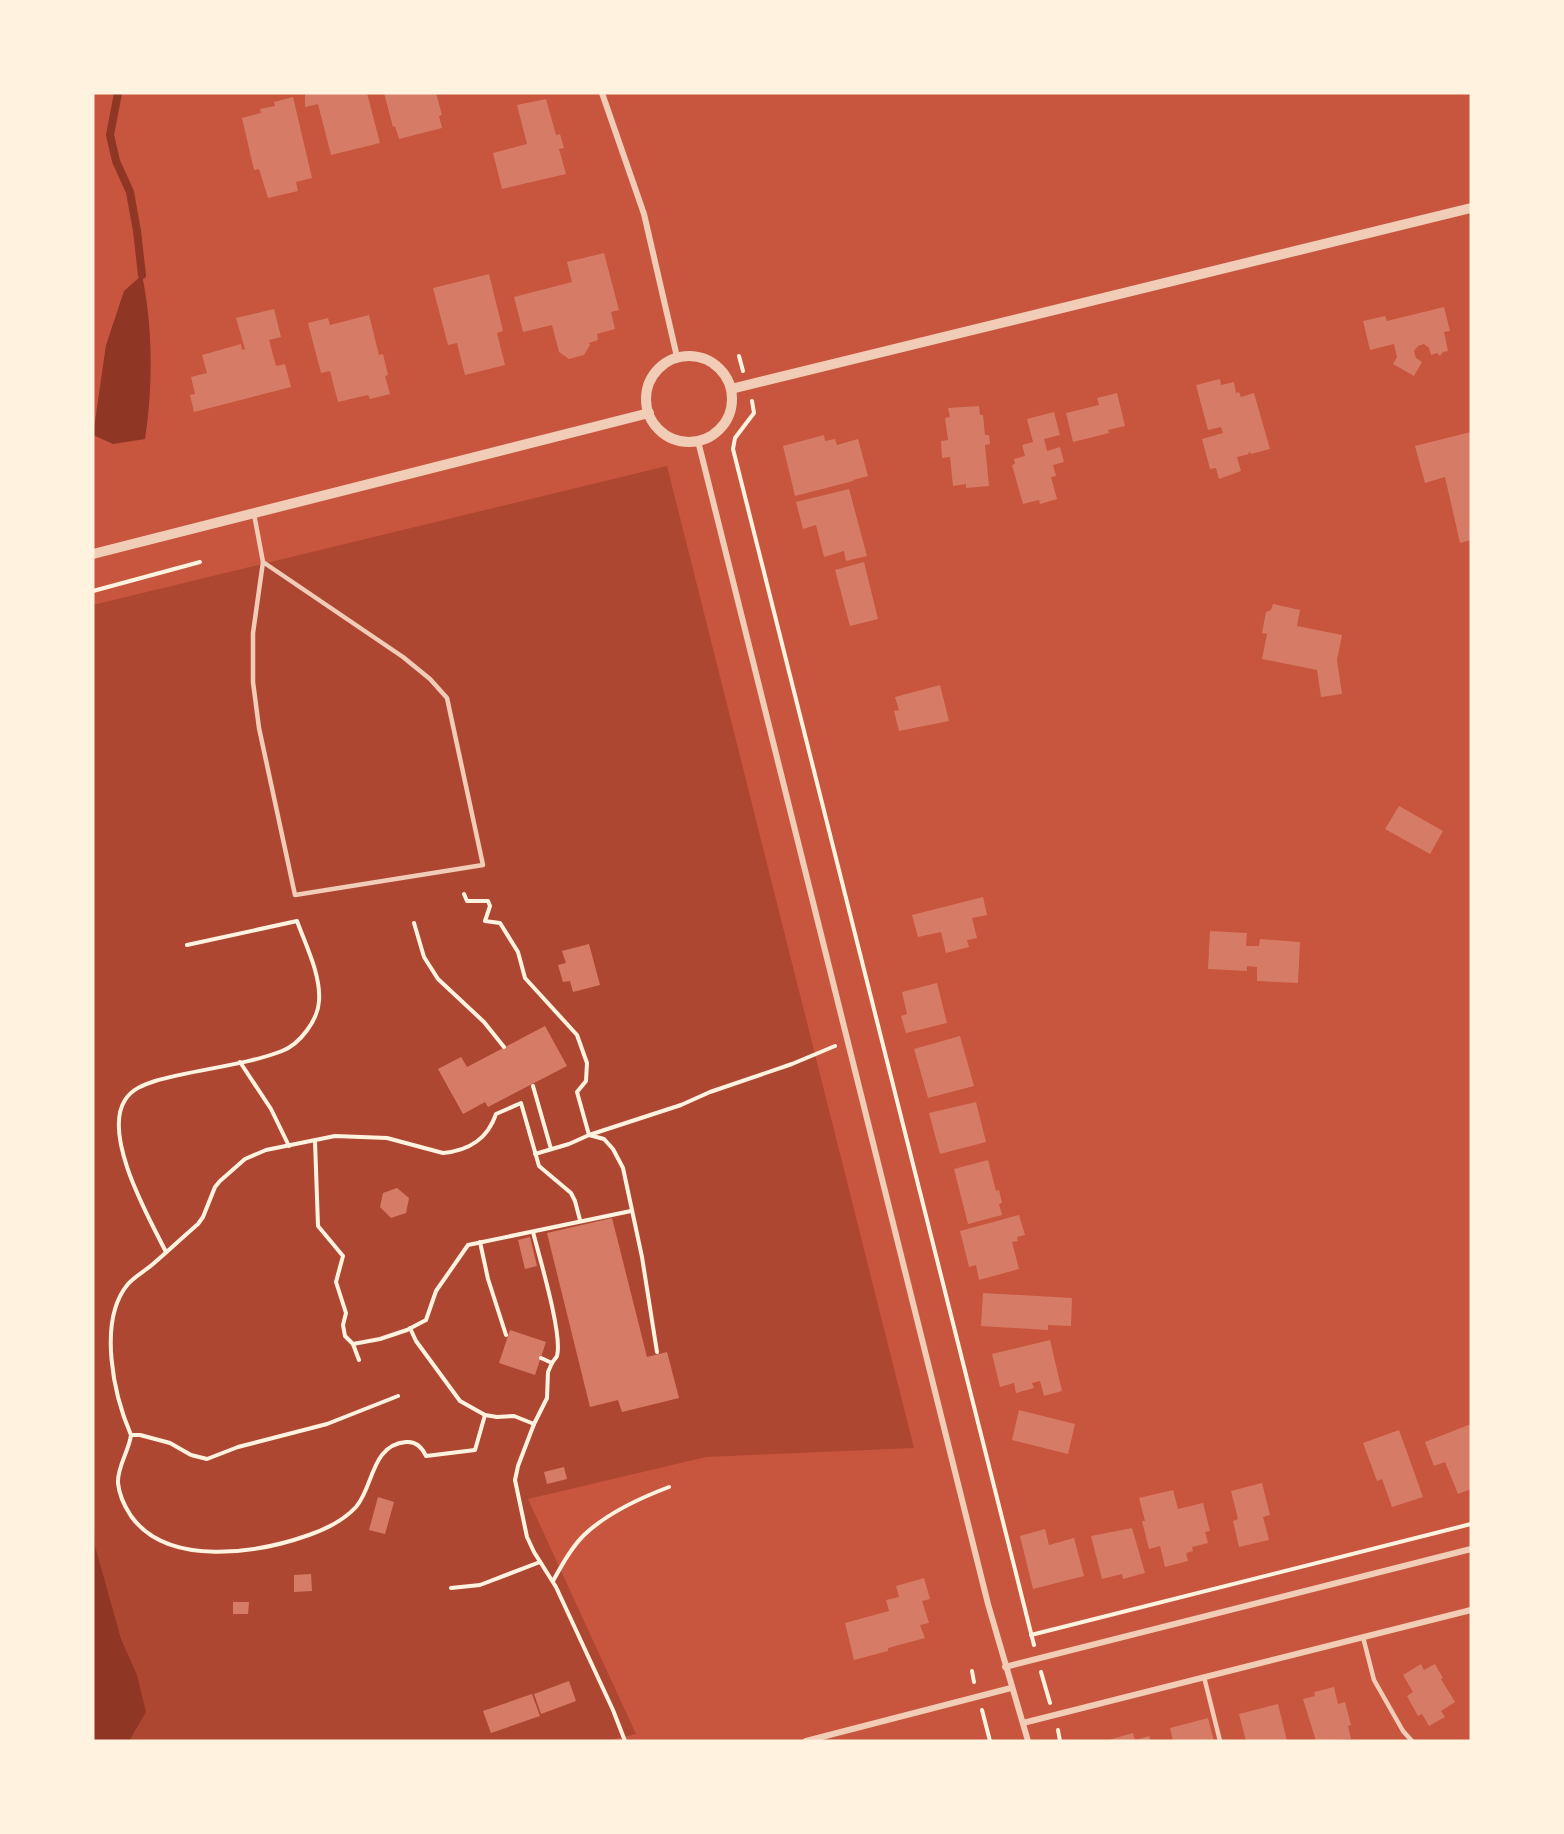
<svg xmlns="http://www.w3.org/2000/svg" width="1564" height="1834" font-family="Literata,serif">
<rect width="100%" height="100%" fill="#c8553d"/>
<polygon fill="#ae4732" points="667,466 914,1448 706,1457 528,1499 636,1734 606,1741 93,1741 93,605"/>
<g fill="#8f3625">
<path d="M142,275C153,328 153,386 145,439L113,444L93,435L106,345L124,291Z"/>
<polygon points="93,1513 95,1546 121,1639 137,1675 146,1712 129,1741 93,1741"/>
</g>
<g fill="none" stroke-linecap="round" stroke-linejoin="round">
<polyline stroke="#8f3625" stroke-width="8" points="118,93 110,135 116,161 130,192 137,231 142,275"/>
</g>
<g fill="#d67c66">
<polygon points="305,93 367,93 380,143 331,155 318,104 305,107"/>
<polygon points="384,93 436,93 442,115 439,116 442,128 399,139 395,126 393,127"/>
<polygon points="293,97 312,178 296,182 298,191 268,198 259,169 254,170 242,118 261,113 260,109 275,106 274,102"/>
<polygon points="546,99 556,135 560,134 564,148 559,149 566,174 502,189 493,153 527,144 517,105"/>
<polygon points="604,253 619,310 611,312 615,329 597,334 598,340 589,343 590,345 584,355 569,359 559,352 552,325 523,332 514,297 572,282 567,262"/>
<polygon points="489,274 503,331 497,333 505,365 465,375 457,343 448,345 433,288"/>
<polygon points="1444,307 1450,331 1444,332 1448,351 1443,352 1440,356 1437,353 1431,355 1429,348 1424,344 1418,346 1414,351 1416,358 1422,362 1414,376 1393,364 1397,357 1394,344 1370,350 1363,321 1385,316 1387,321"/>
<polygon points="274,309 281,337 269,340 276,366 285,364 291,387 194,412 190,395 195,394 191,377 207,373 202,355 241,344 242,350 245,349 236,318"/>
<polygon points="369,315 379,355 383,354 388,375 385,376 390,394 370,399 368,395 338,402 330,371 321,373 308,323 328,318 330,325"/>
<polygon points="1220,379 1221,385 1234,382 1236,393 1239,392 1241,397 1254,393 1270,449 1251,454 1250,452 1248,453 1249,454 1237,457 1241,471 1219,479 1216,468 1210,469 1202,439 1223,433 1221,427 1208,430 1196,385"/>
<polygon points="1117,393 1125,426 1108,430 1109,433 1073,442 1066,413 1099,405 1097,398"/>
<polygon points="979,406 980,415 983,415 985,435 989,435 990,444 985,445 989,486 966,488 966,484 953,486 950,457 942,458 941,441 948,440 945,418 950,417 948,408"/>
<polygon points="1054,412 1060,435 1044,439 1047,451 1060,447 1064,462 1053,465 1056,476 1051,477 1057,499 1040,504 1039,500 1023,504 1012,465 1015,464 1014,459 1025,456 1022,445 1033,442 1027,419"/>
<polygon points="1471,432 1471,540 1460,543 1445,477 1425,483 1415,446"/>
<polygon points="824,435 825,441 835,439 837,445 858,439 868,476 853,480 853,481 795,496 783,446"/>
<polygon points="849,489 867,556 846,561 844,551 824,557 816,525 803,529 796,502"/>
<polygon points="864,562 878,619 850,626 835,570"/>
<polygon points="1273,604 1300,610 1297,626 1342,635 1337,660 1342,694 1321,697 1317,670 1262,659 1267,634 1262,633 1266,612 1271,610"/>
<polygon points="940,685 949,721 899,731 894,711 899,710 895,697"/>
<polygon points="1399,806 1443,831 1430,854 1385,829"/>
<polygon points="983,897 987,915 972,918 977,938 967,940 969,947 946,953 941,932 918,937 912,915"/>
<polygon points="1210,931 1247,933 1246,946 1259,946 1260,939 1300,942 1298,983 1257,981 1257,967 1247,966 1247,971 1208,969"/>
<polygon points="589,944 600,985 573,992 570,981 563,982 558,965 566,963 562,951"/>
<polygon points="937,983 947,1023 906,1033 901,1016 907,1014 902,992"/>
<polygon points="545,1026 567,1066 488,1107 485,1102 463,1114 438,1069 461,1057 467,1067"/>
<polygon points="960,1036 974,1086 928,1098 914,1049"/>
<polygon points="976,1102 986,1142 940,1154 929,1113"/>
<polygon points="988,1160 996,1191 999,1190 1002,1203 999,1204 1002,1215 968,1224 954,1169"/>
<polygon points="397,1188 409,1198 406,1213 391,1218 380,1207 383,1193"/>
<polygon points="1019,1215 1025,1235 1017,1237 1018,1241 1012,1242 1019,1269 979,1280 976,1265 969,1267 960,1231"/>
<polygon points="612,1218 647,1357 667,1352 679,1398 622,1412 618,1400 590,1407 547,1233"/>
<polygon points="530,1237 537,1266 525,1269 518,1240"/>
<polygon points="983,1293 1072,1298 1071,1326 1048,1325 1048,1330 981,1326"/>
<polygon points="510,1330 546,1342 535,1375 499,1363"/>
<polygon points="1050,1340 1062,1391 1044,1396 1040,1381 1032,1383 1034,1388 1016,1393 1014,1383 1000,1387 992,1354"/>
<polygon points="1019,1410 1075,1424 1068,1454 1012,1440"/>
<polygon points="1471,1424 1471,1489 1458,1494 1445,1462 1434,1466 1425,1442"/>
<polygon points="1399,1430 1423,1497 1392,1507 1382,1479 1377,1481 1363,1443"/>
<polygon points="564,1467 567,1479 547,1484 544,1472"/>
<polygon points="1262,1483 1270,1515 1263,1517 1269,1540 1239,1547 1233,1521 1238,1519 1231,1491"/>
<polygon points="1173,1490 1178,1509 1203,1503 1210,1531 1205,1532 1208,1543 1192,1547 1193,1551 1186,1553 1188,1561 1165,1567 1160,1546 1149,1549 1142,1521 1145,1521 1139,1498"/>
<polygon points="378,1497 394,1502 385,1534 369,1530"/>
<polygon points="1132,1528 1145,1573 1123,1579 1122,1574 1102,1579 1091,1536"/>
<polygon points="1045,1529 1049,1545 1074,1538 1084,1576 1033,1589 1020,1536"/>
<polygon points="311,1574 312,1591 294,1592 294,1575"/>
<polygon points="924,1578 930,1599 922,1601 929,1623 920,1625 925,1638 888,1648 888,1651 854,1660 845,1623 889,1611 886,1600 899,1597 896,1586"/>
<polygon points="233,1602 249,1602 248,1614 233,1614"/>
<polygon points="1421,1664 1424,1670 1435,1664 1443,1678 1441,1679 1455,1702 1441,1711 1445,1717 1429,1726 1422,1714 1418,1716 1407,1696 1413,1692 1403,1675"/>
<polygon points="569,1681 576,1701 541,1714 534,1694"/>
<polygon points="1334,1687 1338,1704 1345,1702 1351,1725 1348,1726 1351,1739 1316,1741 1303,1699 1315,1696 1314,1692"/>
<polygon points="532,1694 540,1716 491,1733 483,1711"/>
<polygon points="1278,1704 1287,1741 1246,1741 1239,1714"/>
<polygon points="1208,1718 1214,1741 1173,1741 1170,1728"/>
<polygon points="1133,1733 1135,1740 1149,1736 1151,1741 1105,1741"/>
</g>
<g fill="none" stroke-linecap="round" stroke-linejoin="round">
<g stroke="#fff3e0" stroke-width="4">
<polyline points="739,356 743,371"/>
<polyline points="752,401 754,413 735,438 733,449 1034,1645"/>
<polyline points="93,591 200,562"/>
<polyline points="464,894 467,901 488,901 490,906 485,921 500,923 518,952 525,978 577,1035 587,1063 586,1081 577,1092 589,1135 604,1139 613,1149 623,1168 642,1257 657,1352"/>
<polyline points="414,923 424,957 438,979 484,1022 504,1047"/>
<polyline points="240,1062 271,1109 289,1146"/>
<polyline points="533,1086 551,1149"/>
<polyline points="315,1141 318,1226 343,1256 336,1282 346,1313 343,1325 345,1336 353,1344 359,1360"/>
<polyline points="535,1154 569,1144 589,1135 681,1105 710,1092 792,1064 835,1046"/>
<path d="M533,1232C539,1256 563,1335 557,1356C556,1358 553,1361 552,1363"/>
<polyline points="480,1242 488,1279 506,1335"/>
<path d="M166,1252C149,1218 102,1136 125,1100C132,1089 143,1085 155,1081C196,1069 243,1066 282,1051C300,1044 318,1020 319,1001C321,975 306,946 297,921L187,945"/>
<polyline points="410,1328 416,1341 460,1401 485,1415 497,1417 514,1416 534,1424 547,1398 548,1372 552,1363 541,1358"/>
<polyline points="353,1344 380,1339 407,1330 426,1320 436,1291 468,1245 631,1211"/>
<path d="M398,1396L327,1424L238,1447L207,1459L191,1455L170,1443L140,1435H131C114,1396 97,1321 128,1284C135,1276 145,1271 153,1264C168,1251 183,1237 198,1224L203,1217L215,1187L220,1181L245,1159L266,1150L335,1136L387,1138L443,1153C469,1151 488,1138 496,1114L521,1103L539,1166L571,1193L575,1201L580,1220"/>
<polyline points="534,1424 518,1466 515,1480 527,1537 534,1552 556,1587 613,1710 625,1741"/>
<path d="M131,1435C129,1451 117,1467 118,1483C119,1494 125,1507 131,1516C168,1568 258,1553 309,1535C326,1529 344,1520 356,1507C374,1486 371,1445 406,1442C416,1441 422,1447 426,1456L475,1450L485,1415"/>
<path d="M553,1581C562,1565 571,1548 584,1535C607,1513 640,1498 669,1487"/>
<polyline points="451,1588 480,1585 540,1562"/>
<polyline points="1031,1635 1471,1524"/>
<polyline points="972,1671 974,1682"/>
<polyline points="1041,1672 1050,1703"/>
<polyline points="982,1710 990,1741"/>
<polyline points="1058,1730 1060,1741"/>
</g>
<g stroke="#f1ccb7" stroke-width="4.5">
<polyline points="254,514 263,562 253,633 253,682 259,728 295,895 483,865 447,698 430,679 403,657 263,562"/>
<polyline points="1363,1637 1374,1680 1403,1731 1412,1741"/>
<polyline points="1204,1677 1220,1741"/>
</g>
<g stroke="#f1ccb7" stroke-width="6">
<polyline points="602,93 644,214 677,357"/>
<polyline points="698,441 988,1604 1028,1741"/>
<polyline points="1005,1667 1471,1549"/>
<polyline points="1023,1723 1471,1610"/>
<polyline points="806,1741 1011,1688"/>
</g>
<g stroke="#f1ccb7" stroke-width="10">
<circle cx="689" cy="399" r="43"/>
<polyline points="731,389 1471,208"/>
<polyline points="93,554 649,413"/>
</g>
</g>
<rect width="1564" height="1834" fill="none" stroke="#fff3e0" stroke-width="189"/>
</svg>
